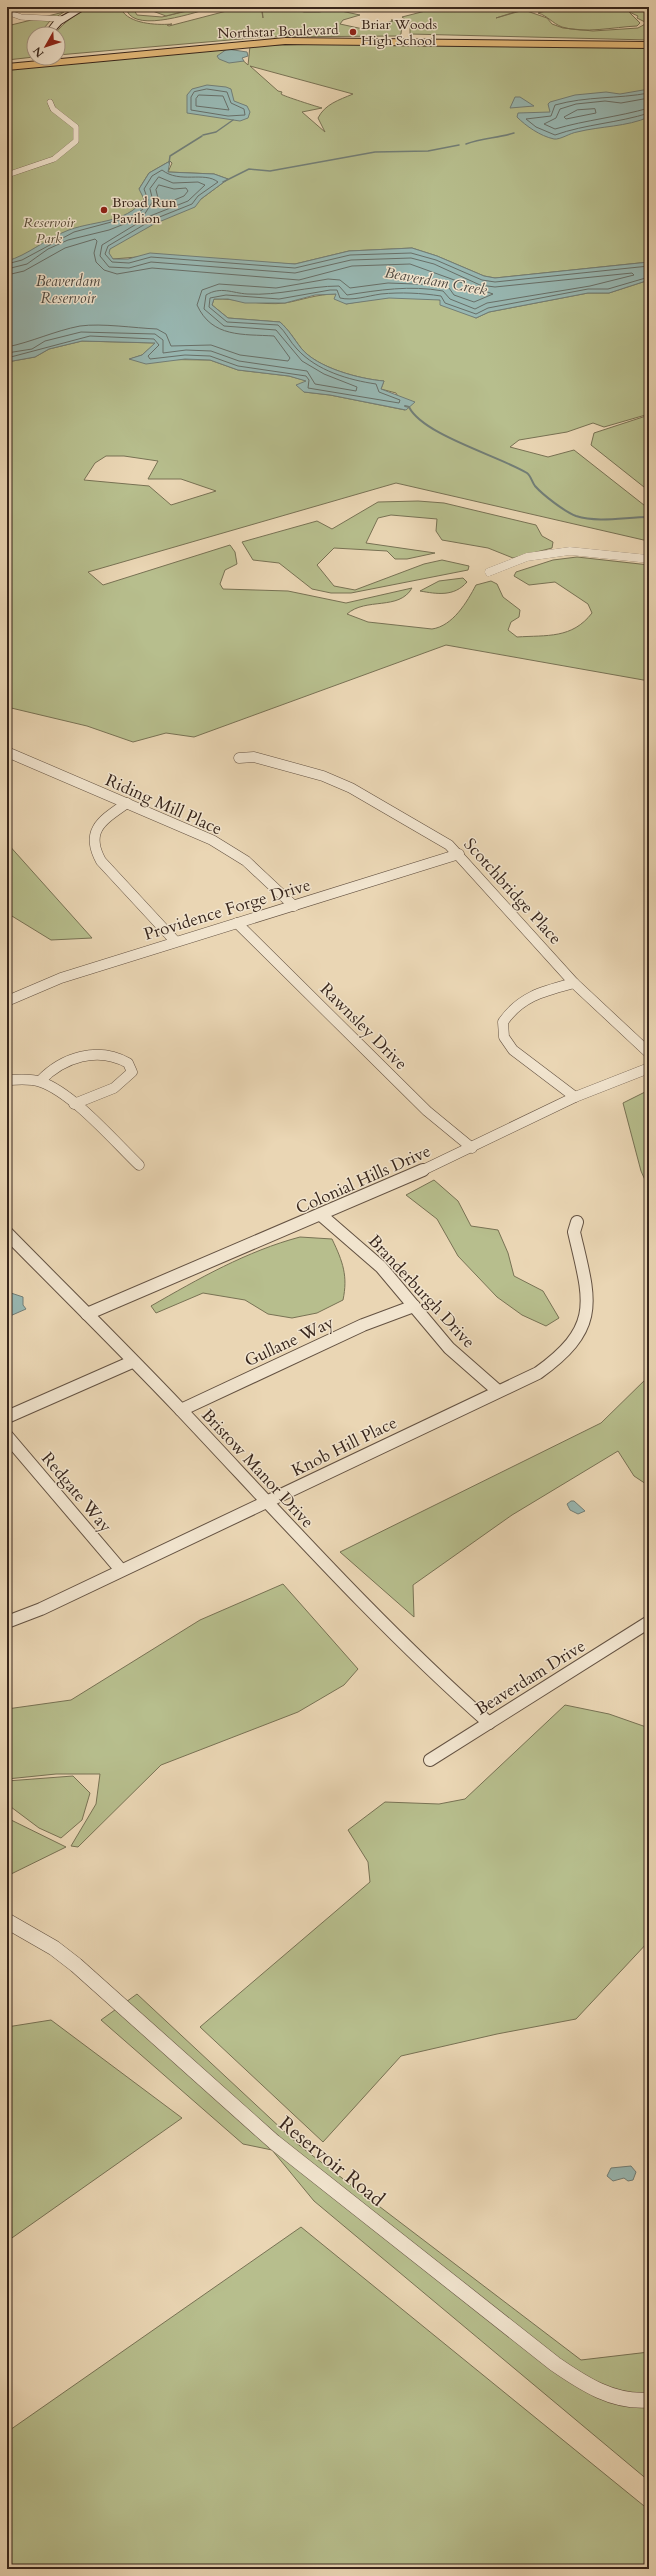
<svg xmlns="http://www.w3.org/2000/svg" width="656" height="2576" font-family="Cardo,serif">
<rect width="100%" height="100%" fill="#ead6b4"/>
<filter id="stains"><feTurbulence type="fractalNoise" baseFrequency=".005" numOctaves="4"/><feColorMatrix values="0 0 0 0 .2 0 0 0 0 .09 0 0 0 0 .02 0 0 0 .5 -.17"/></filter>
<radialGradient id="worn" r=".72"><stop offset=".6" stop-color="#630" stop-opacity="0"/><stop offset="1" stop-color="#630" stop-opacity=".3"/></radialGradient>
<g fill="#b7be8d" stroke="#787254" fill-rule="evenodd">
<path d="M92,7H127L123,12C133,25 161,25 172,24L167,25L169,26L242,7H261L263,18L262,7H294L290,8L304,12H319L347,7L341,11L360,15L343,20L340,24L363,29L393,21L391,20H398L402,24L401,34L397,36L264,37L58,55V34H55C64,21 78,13 92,7Z"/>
<path d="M130,7H139L134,10L137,15L162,17L204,7H214C196,12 137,33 127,11Z"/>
<polygon points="142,7 200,7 166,16"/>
<path d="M441,7H512L521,10L496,18L524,10L547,18L552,24L563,28L593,31L638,28L647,23L637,18L638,16L629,12L640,23L637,26C614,27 584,34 562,27C552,23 548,16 538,13L546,11L541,9L547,7H641L649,15V40L410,34V23L402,17Z"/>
<polygon points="64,12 50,21 39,34 34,34 34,57 7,60 7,26"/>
<path d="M314,44L649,48V262L495,278L484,276L437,256L412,248L349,251L295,264L137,257L113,259L7,287V69L228,47L248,65L250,46ZM250,66L353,94C339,100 325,104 318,118L325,132L302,112L322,108C318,107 283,96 281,94L282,92L278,91ZM170,161L172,163L168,172L214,174L228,179L201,199L139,189L149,173Z"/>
<path d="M649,280V414L604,427L593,423L567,432L519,440L510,447L548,457L574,450L649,509L648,541L396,483L88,572L103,585L230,545L235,552L237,564L225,570L220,584L223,589L288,591L346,603L412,588C399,611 366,597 347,614L368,622L432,629C453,626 467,602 476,585L491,581L497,584L503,597L520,610L519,617L511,622L508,630L517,637C547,635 572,639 592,613L588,604L555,582L529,585L514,576L516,572L553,560L577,557L649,565V681L446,645L194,737L166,733L133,742L87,726L7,707V362L35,357L49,349L82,341L156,343L142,355L130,359L210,360L238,370L289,376L307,381L304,392L330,395L405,410L396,393L381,389L384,381C360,379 317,368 301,348C294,339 289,330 280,322L228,318L212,305L214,299C237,298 261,306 285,303C302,300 317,294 336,294L346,304C373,299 413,292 440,300C452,303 465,312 476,318L489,312L588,293H609ZM106,456H124L158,461L148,479H181L216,491L171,505L149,486L84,480L95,463Z"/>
<polygon points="649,415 649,447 645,449 649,454 649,491 591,445 594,433"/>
<polygon points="418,501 444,503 536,525 542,536 553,542 552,548 513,558 488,548 442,540 436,531 437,519 391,515 378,518 366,543 435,553 407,559 395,559 387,551 334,548 317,565 334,586 355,590 424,564 442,560 469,566 468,570 351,593 331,593 312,589 279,563 253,560 242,542 317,521 332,529 378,502"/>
<path d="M463,578L467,582C454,597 437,594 420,591L439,581Z"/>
<polygon points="7,843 92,938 51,940 7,913"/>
<polygon points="649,1090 649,1189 641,1171 623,1103"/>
<polygon points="434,1180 458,1201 471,1226 498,1230 508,1253 514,1276 543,1291 559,1318 546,1326 522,1315 497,1297 458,1256 437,1219 406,1195"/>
<path d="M300,1237L332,1239C343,1262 348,1276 343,1300L317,1313L292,1318L268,1314L245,1300L203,1293L156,1313L151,1306C198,1279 247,1251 300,1237Z"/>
<polygon points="649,1376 649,1486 634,1476 618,1451 512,1515 413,1585 414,1617 340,1552 601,1423"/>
<polygon points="283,1584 358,1669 344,1685 298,1712 161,1765 78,1847 71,1846 96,1804 100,1774 56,1774 7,1779 7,1709 71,1700 200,1620"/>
<polygon points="565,1705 609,1714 649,1728 649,1941 576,2019 497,2034 401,2056 323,2142 200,2027 370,1882 368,1862 348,1830 385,1802 439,1804 465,1799"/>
<polygon points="73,1776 90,1793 82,1820 61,1838 39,1828 7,1804 7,1781"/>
<polygon points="7,1818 66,1847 7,1876"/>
<polygon points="137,1994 300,2146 581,2360 649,2352 649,2481 314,2201 272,2150 243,2144 101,2020"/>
<polygon points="51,2020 182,2118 9,2240 7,2239 7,2027"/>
<polygon points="301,2227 649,2510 649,2569 7,2569 7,2432"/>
</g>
<g fill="#98b8b3" stroke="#727e77">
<polygon points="227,49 247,52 248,56 242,58 244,61 229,63 219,59 217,56"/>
<polygon points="207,85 226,87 231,89 234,101 247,106 250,112 248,118 240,121 187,113 187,95 192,89"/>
<path d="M649,89V117C626,127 601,126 577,132C570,133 560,140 554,139C540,136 526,126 517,117L518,113L550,112L548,104L550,102L575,95L606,92L620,94Z"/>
<polygon points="515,97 520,97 534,106 510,108"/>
<path d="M170,161L168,172L214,174L228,179L201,199L195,207L154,224L110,249L109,253L113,259H128L150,253L295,264L349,251L412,248L437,256L484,276L495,278L649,262V280L609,293H588L489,312L476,318L440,305V300L389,298L346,304L334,299L336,294L315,295L285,303H245L228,299H214L212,305L228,318L280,322C289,330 294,339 301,348C317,368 360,379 384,381L381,389L415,402L406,410L330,395L304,392L296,385L306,381L289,376L238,370L210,360L185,359L146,364L129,359L142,355L155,343L82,341L49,349L35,357L7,362V261C28,255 44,240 64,232C90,220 126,225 144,199L139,189L149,173Z"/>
<polygon points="8,1289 11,1293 23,1297 23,1305 26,1309 10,1316 7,1312"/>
<polygon points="571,1501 574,1501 585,1511 578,1514 570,1510 567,1504"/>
<polygon points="631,2166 636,2172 633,2180 628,2181 624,2178 613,2181 607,2176 611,2168"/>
</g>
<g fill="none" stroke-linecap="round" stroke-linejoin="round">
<g stroke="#686f68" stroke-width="1">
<polygon points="207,89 227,92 231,103 244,109 245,115 228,116 191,110 191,97 194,92"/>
<path d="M649,93C617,99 587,96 555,105L551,116L526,119L536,127L555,135C586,124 618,123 649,113"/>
<polygon points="199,95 223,96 229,110 196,106 196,99"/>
<path d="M649,98L621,103L605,101L576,104L560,109L556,118L544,124L555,129C586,120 618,117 649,108"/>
<polygon points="595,109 596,113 566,119 564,117 577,110"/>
<polygon points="159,177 173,183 198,182 205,185 188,201 145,218 144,215 153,201 150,189"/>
<polygon points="159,185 174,189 186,188 188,191 184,196 160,206 156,190"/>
<path d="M7,264L22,260L74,232L130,217L142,210L148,200L144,189L152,176L162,170C180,184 204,171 218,182L198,196L192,204L152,220L108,246L105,254L112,262L129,263L151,257L295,268L350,255L411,253L436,260L482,280L495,282L649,266"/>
<path d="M7,269L27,264L48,249L68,240L109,230L137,219L138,223L102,245L100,256L109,267L129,268L151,262L295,273L351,260L411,258L434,264L480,285L495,287L632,273L634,275L590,286L487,303L475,309L450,299L443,291C410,285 379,290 347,295L339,286C308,286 279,296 247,294C232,293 221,286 206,295L204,309L224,326L276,330L302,361L324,374L357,387L356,391L315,384L307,371L239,361L211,351L186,350L163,353V340L155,334L81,332L45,341L32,349L7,353"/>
<path d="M7,275L24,271L65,248L95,239L97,241L94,253L96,262L104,270L117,274L152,268L299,280L352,266L410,264L493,294L474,302L454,295L449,288L442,285L388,283L350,288L340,280L328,279L276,288L219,284L202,290L197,305C212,338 243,334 274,336L290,358L288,361L240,355L211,345L171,346L166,334L157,329C134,328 102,323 80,326C54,331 32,342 7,347"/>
<path d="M7,358L90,336L154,339L159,345L148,356L150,359L185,355L210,356L238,366L306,376L309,380L308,388L399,403L400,400L379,392L376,384C349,380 317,371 297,349C290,342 286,332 278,325L227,322L209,307L210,298L226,295L279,299L330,290H337L340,298C353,301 367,296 381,294C401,292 421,293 441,296L445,303L476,314L488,308L588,289H608L649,277"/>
</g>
<g stroke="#727e77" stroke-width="1.5">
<polyline points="203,135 216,132 233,120"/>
<path d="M466,144C482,138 498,138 514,133"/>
<polyline points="169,163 170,156 202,136"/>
<polyline points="223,182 249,169 270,171 375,152 428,151 459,145"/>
</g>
<path stroke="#727e77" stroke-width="2" d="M405,406L409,407C423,435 499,456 527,473C531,476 532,482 535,486C543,495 565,512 576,516C599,523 625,517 649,517"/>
<defs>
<g id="minor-far4">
<polyline points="7,12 21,17 62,19"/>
<polyline points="7,175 54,159 76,141 76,127 53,109 50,102"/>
</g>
<polyline id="minor-far3" points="489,572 527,557 570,551 649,559"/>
<g id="minor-far2">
<polyline points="7,752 212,840 246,861 294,906"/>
<polyline points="239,758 254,757 323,776 351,788 449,845 574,983 649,1053"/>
<path d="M127,803C103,820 84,830 101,861L175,941"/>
<polyline points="237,923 427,1111 472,1148"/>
<path d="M574,983C544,991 521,996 503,1022L504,1037L513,1050L575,1097"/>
<polyline points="7,1001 61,978 459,854"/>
<path d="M7,1080C18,1080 30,1078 41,1082C73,1093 114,1141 139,1165"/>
<path d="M40,1081C63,1057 98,1046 128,1063L132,1072L114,1088L74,1104"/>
<polyline points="421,1171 575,1097 649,1068"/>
</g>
<g id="minor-far1">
<polyline points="321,1215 381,1267 449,1348 498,1391"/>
<path d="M7,1233C65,1292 124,1350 181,1410C282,1517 379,1626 489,1723"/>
<polyline points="87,1314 423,1170"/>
<polyline points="181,1410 363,1325 414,1306"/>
<polyline points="7,1417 132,1362"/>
<polyline points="7,1436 121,1570"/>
<path d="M7,1622L41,1609L538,1373C602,1327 590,1301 574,1232L577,1222"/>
<polyline points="430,1760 649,1622"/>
</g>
<path id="minor" d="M7,1921L54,1948L76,1965L274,2142L555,2364C584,2384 613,2403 649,2400"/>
<polygon id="secondary" points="79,7 88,7 61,24 52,34 44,34 55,20"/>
<polygon id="primary" points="285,38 649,42 649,48 285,44 7,70 7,64"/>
</defs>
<use href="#minor-far4" stroke="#645242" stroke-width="6"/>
<use href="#minor-far3" stroke="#645242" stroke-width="8"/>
<use href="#minor-far2" stroke="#645242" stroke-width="11"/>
<use href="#minor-far1" stroke="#645242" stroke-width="14"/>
<use href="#minor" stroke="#645242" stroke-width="16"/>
<use href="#secondary" stroke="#38261c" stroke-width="2"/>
<use href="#primary" stroke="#38261c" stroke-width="2"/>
<use href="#minor-far4" stroke="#f1e4ce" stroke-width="5.5"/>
<use href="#minor-far3" stroke="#f1e4ce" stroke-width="8"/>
<use href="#minor-far2" stroke="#f1e4ce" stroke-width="10"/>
<use href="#minor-far1" stroke="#f1e4ce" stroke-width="12"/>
<use href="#minor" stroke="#f1e4ce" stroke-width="15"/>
<use href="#secondary" fill="#f1e4ce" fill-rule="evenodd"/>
<use href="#primary" fill="#e5bb7a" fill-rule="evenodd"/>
</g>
<g fill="#8f2418" stroke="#f1e4ce" stroke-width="1.5">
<circle cx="353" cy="32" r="4"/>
<circle cx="104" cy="210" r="4"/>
</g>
<g text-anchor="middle" stroke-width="3" stroke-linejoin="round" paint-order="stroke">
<g font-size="14" fill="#38261c" stroke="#f1e4ce" text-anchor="start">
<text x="361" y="29">Briar Woods<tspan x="361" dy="16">High School</tspan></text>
<text x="112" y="207">Broad Run<tspan x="112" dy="16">Pavilion</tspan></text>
</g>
<g font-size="14" fill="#38261c" stroke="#f1e4ce">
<text transform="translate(278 31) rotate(-2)" y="5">Northstar Boulevard</text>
</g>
<g font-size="14" font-style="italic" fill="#584c38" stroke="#f1e4ce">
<text x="49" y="227">Reservoir<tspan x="49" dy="16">Park</tspan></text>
</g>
<g font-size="15" font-style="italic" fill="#504a42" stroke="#f1e4ce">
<text x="68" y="286">Beaverdam<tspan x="68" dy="17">Reservoir</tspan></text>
<text transform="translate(436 281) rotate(10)" y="5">Beaverdam Creek</text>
</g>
<g font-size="17" fill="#38261c" stroke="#f1e4ce">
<text transform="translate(164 804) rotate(24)" y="6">Riding Mill Place</text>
<text transform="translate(513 891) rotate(48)" y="6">Scotchbridge Place</text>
<text transform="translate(227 909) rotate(-17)" y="6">Providence Forge Drive</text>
<text transform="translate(364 1026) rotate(45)" y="6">Rawnsley Drive</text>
<text transform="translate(363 1179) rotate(-24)" y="6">Colonial Hills Drive</text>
<text transform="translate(422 1291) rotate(47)" y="6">Branderburgh Drive</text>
<text transform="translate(289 1341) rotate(-25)" y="6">Gullane Way</text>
<text transform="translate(344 1446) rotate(-26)" y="6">Knob Hill Place</text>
<text transform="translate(258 1468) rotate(47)" y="6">Bristow Manor Drive</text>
<text transform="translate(77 1492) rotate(50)" y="6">Redgate Way</text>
<text transform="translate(530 1677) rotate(-32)" y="6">Beaverdam Drive</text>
</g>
<g font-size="20" fill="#38261c" stroke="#f1e4ce">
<text transform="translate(332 2161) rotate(39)" y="7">Reservoir Road</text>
</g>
</g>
<rect width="656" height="2576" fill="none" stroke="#ead6b4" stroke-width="24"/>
<rect x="8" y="8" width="640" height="2560" fill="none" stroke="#38261c" stroke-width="2"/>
<rect x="12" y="12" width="632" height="2552" fill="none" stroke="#38261c"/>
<g transform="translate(46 46) rotate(231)"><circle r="19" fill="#f1e4ce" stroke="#a79887"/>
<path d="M0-3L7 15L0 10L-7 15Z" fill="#8f2418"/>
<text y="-6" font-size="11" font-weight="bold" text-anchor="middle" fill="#38261c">N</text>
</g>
<rect width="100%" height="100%" filter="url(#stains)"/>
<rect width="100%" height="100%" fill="url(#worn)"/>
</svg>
